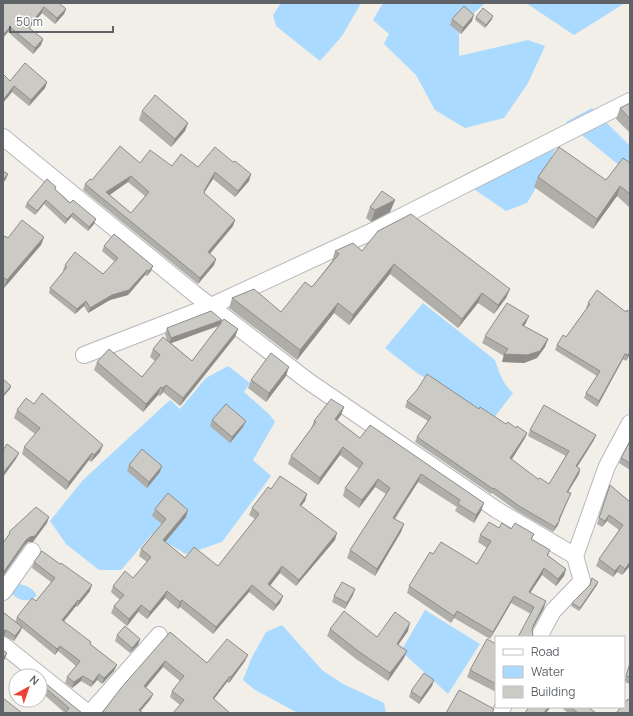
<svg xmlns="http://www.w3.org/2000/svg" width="633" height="716" font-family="Manrope,sans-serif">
<rect width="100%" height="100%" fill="#f1efe8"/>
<g fill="#aadaff">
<polygon points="281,3 361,3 342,36 320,61 276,26 273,15"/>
<polygon points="383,3 485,3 459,27 459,56 528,40 545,46 528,83 504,118 465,128 435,110 416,75 384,44 389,34 373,20"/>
<polygon points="526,3 625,3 574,35"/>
<polygon points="592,108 630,146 630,162 625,170 566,122"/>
<polygon points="557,145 545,172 527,203 506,211 468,185 467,173 504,160"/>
<path d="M423,303L495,360C499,373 503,384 513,393L493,419L417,373L385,348Z"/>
<polygon points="228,366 250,383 244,392 270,415 275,422 253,460 271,476 222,542 186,554 152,534 121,570 99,570 66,544 50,521 83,480 170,400 180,409 206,378"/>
<path d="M19,584C27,586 33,588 37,596C26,603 17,601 10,591Z"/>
<polygon points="425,610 480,644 448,694 401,651"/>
<polygon points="282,625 322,670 343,684 384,703 386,713 298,713 255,690 243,680 252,657 266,632"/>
</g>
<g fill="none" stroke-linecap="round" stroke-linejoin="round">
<defs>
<g id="minor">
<polyline points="3,137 196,295 308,381 497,510 575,556 607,466 630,423"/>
<polyline points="84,355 211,306 373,231 630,101"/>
<polyline points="3,592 32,551"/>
<polyline points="539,637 553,611 582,581 575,556"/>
<polyline points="3,645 88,713"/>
<polyline points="90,713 159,635"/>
<polyline points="500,713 503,707"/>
</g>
</defs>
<use href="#minor" stroke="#b5b8bc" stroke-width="18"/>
<use href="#minor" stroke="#fff" stroke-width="16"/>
</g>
<g fill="#afaea9" fill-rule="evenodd">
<polygon points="3,3 66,9 64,14 55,24 42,13 29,28 43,39 41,45 33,54 8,32"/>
<polygon points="476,17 492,19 485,28 475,20"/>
<polygon points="452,19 472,21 461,34 450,25"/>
<polygon points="10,81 47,82 45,88 29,106 12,92"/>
<polygon points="630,103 630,133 616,119 620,108"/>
<polygon points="142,111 188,123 185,131 171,147 139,120"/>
<path d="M233,162L251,174L249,181L235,197L213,179L205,192V194L235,220L233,226L210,254L216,259L214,265L198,284L83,190L85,184L92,180L140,163L172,166L198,167ZM128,182L145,196L131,213L109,195Z"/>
<polygon points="630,163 630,208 617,196 593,229 534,187 538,177 606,180"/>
<polygon points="55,189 94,224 88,231 71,217 65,224 44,204 35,215 25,207 27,203"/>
<polygon points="395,200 390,212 371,222 366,218 370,207"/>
<polygon points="44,237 41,245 4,288 3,287 3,238"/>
<polygon points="104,246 151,271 147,276 145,275 128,295 110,300 88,313 84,306 75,314 49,293 50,288 64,271 63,270 65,265 103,274 115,262 102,251"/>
<polygon points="335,251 362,251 510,289 506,298 494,314 478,303 458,328 390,274 349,325 334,313 297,360 229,308 232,298 281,312 312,287 332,261"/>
<polygon points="588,303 630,312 630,354 626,361 623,359 597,407 584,398 586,393 597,376 555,350 557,345 566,337 586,309 586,308"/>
<path d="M221,323L238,329L235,337L180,406L163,392L160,396L158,395L143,412L94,370L97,362L142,377L155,361L150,357L153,349L167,340L165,334L167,328ZM219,326L192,361L171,343Z"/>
<polygon points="526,323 524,326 548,339 545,347 537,358 524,363 502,362 504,356 482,343 485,336"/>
<polygon points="286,376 266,402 248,388 251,380"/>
<polygon points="407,401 479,409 506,424 527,433 525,438 511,459 538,479 549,484 566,456 528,436 530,430 596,435 594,440 577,467 580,469 579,474 568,492 571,493 569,498 559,519 558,525 553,532 517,511 492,493 491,494 415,442 417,437 428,421 405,407"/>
<polygon points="344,407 341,415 337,421 360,438 484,503 481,511 474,523 455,511 457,507 418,482 395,519 404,524 401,532 375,576 347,558 350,550 386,494 375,487 359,508 343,496 345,488 359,469 340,455 318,485 288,464 291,456 311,429 314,421"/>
<polygon points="17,410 100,452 91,462 89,460 66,490 22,454 24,447 35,434 14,418"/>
<polygon points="212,420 243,427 230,443 210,426"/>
<polygon points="630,441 630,470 619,463 621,458"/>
<polygon points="129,465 160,472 147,488 127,471"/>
<polygon points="610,485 630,502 630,566 622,575 617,572 613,577 596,566 599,559 619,530 607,521 602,527 597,524"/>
<polygon points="271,489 307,494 305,501 301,506 335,540 296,586 280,573 270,585 283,596 280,603 273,611 249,592 213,634 180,607 178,609 165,598 147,619 138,612 127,626 111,613 114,606 120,600 111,592 113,586 133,578 147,562 139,556 141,549 162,524 152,516 155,509 186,517 165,542 185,558 218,566 255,519 249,515 252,508"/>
<polygon points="499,528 511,529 534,534 532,539 550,550 548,556 566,569 564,576 556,586 542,575 530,593 544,608 532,630 533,635 532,637 518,637 531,614 511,603 490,639 454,618 451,623 407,593 409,586 433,554 477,564 487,548 478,542 480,535"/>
<polygon points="34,562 90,591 77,607 76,606 64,621 90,644 114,671 102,684 97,680 91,687 81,681 72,688 65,683 67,677 76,666 58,651 55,655 22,628 20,632 14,641 4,636 3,636 3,612 15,622 17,617 36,601 51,582 32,568"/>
<polygon points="598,582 597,585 579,611 571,606 572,603"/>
<polygon points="353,595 345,609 332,602 334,596"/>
<polygon points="330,629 377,637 408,631 398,645 404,658 388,681 356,659 327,636"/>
<polygon points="170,632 207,663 245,661 229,683 227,682 214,699 180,705 170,697 172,691 180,681 163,667 146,688 153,694 150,700 102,713"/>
<polygon points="117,635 140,639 138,645 130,653 115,641"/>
<polygon points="496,644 496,692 467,677 470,670"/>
<polygon points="630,662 630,684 624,682"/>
<polygon points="434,680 432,686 419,704 409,697 411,691"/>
<polygon points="42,685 82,713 65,713 40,691"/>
<polygon points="561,707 588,707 596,713 568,713"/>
</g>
<g fill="#8f8d8a">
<polygon points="44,7 42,13 26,32 28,27"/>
<polygon points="66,9 64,14 55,24 57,18"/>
<polygon points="474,15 472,21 461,34 463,28"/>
<polygon points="493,16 492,19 485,28 486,25"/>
<polygon points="10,27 8,32 3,38 3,35"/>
<polygon points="43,39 41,45 33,54 35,48"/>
<polygon points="47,82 45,88 29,106 31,100"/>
<polygon points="14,86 12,92 3,103 3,100"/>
<polygon points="188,123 185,131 171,147 175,139"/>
<polygon points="215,172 213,179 201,197 204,191"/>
<polygon points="8,174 6,179 3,183 3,180"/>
<polygon points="251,174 249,181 235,197 238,191"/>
<polygon points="131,176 128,182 104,199 106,192"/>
<polygon points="620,186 617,196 593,229 597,219"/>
<polygon points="46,200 44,204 35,215 37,211"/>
<polygon points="395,200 390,212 371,222 375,210"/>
<polygon points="73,213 71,217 65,224 67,219"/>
<polygon points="96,219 94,224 88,231 89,227"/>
<polygon points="235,220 233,226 206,258 208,252"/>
<polygon points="44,237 41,245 4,288 7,280"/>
<polygon points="216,259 214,265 198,284 200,278"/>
<polygon points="394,264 390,274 349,325 353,315"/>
<polygon points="153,266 151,271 147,276 149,271"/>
<polygon points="147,270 145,275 128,295 110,300 88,313 90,308"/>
<polygon points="510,289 506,298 494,314 498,305"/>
<polygon points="482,293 478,303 458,328 462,319"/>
<polygon points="86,301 84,306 75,314 77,309"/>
<polygon points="338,303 334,313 297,360 300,350"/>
<polygon points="529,316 526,323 519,332 522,325"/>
<polygon points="222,320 220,325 169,344 171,338"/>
<polygon points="238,329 235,337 180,406 183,398"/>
<polygon points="548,339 545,347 537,358 524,363 502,362 504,354"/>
<polygon points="630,352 630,354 626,361 628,355"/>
<polygon points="625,354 623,359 597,407 599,401"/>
<polygon points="289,367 286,376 266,402 269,393"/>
<polygon points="166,385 163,392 160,396 163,388"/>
<polygon points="11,386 10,389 3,397 3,395"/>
<polygon points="161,387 158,395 143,412 146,404"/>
<polygon points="344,407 341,415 332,427 335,419"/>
<polygon points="246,421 243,427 230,443 232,437"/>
<polygon points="527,433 525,438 509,464 510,458"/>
<polygon points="596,435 594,440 574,472 576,466"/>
<polygon points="103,445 100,452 91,462 94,455"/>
<polygon points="343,447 340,455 318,485 320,478"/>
<polygon points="19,453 16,459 3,477 3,473"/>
<polygon points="92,453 89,460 66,490 69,482"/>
<polygon points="162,466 160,472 147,488 149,482"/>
<polygon points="580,469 579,474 565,497 567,492"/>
<polygon points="421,474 418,482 390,525 393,518"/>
<polygon points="378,479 375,487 359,508 362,500"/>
<polygon points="571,493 558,524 560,520 558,525 553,532"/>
<polygon points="307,494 305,501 297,511 300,505"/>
<polygon points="484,503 481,511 474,523 476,515"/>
<polygon points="188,510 186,517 161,547 163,540"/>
<polygon points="609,515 607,521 602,527 605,521"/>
<polygon points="49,517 47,523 33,542 28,542 24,546 3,576 3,573 26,540"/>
<polygon points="404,524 401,532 375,576 377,569"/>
<polygon points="337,533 335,540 296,586 299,580"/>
<polygon points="630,562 630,566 622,575 625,569"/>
<polygon points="620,565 617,572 613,577 615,571"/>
<polygon points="282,566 280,573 266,591 268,584"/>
<polygon points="544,568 542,575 526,599 529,592"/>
<polygon points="566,569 564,576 556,586 558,579"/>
<polygon points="598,582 597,585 579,611 580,608"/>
<polygon points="92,585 90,591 77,607 79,601"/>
<polygon points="252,585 249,592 213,634 216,627"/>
<polygon points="355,589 353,595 345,609 347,603"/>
<polygon points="167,591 165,598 147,619 150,612"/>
<polygon points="283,596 280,603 273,611 276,605"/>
<polygon points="514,596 511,603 490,639 493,632"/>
<polygon points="78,600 76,606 60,626 62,620"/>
<polygon points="182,600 180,607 178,609 180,602"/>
<polygon points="546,601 544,608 530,633 533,626"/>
<polygon points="141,605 138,612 127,626 129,619"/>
<polygon points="457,611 454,618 451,623 454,616"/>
<polygon points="410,623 408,631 394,651 397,644"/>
<polygon points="22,627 20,632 14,641 15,636"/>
<polygon points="6,630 4,636 3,636 3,631"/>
<polygon points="140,639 138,645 130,653 132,648"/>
<polygon points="60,646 58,651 55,655 57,649"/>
<polygon points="407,651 404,658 388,681 390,673"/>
<polygon points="7,653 5,659 3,661 3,658"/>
<polygon points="248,655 245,661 229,683 231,677"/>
<polygon points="165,661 163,667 142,692 144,686"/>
<polygon points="117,665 114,671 102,684 104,678"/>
<polygon points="99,674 97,680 91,687 93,682"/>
<polygon points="83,676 81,681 72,688 74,682"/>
<polygon points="230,676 227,682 210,704 213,698"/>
<polygon points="434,680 432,686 419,704 421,698"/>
<polygon points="153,694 150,700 139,713 139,710"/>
<polygon points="548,707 551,707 546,713 544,713"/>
</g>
<g fill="#cccac5" stroke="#8f8d8a" fill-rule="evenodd">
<polygon points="3,3 59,3 66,9 57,18 44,7 28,27 43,39 35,48 10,27 3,35"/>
<polygon points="464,6 474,15 463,28 452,19"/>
<polygon points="483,8 493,16 486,25 476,17"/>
<polygon points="25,63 47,82 31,100 14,86 3,100 3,74 10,81"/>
<polygon points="155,95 188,123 175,139 142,111"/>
<polygon points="630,103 630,119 620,108"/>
<path d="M120,146L140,163L150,150L172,166L181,154L198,167L215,147L233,162L235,161L251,174L238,191L215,172L204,191L205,192L204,193L235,220L208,252L216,259L200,278L85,184L90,179L92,180ZM131,176L149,192L131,213L106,192Z"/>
<polygon points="559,147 606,180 623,158 630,163 630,194 620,186 597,219 538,177"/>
<polygon points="3,171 8,174 3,180"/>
<polygon points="47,179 56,187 55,189 70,203 73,200 96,219 89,227 73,213 67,219 46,200 37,211 27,203"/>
<polygon points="382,191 395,200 375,210 370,207"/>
<polygon points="411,214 510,289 498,305 482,293 462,319 394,264 353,315 338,303 300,350 232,298 254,289 281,312 305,282 312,287 339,254 335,251 353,243 362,251 378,231"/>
<polygon points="22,220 44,237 7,280 3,277 3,238 5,236 8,238"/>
<polygon points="114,234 153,266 149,271 147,270 129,290 112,295 90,308 86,301 77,309 50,288 67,267 65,265 75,252 103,274 118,258 104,246"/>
<polygon points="597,290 626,312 627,310 630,312 630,352 628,355 625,354 599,401 586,393 600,371 557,345 563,335 566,337 590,304 588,303"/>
<polygon points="507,303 529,316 522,325 548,339 540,351 527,355 504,354 508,349 485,336"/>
<polygon points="211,311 222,320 171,338 167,328"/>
<polygon points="224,319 238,329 183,398 166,385 163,388 161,387 146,404 97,362 109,349 142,377 160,355 153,349 163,337 192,361"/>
<polygon points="271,353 289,367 269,393 251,380"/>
<polygon points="427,374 479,409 480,407 506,424 508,422 516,428 517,426 527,433 510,458 538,479 540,478 549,484 569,451 530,430 544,405 596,435 576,466 580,469 567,492 571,493 559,519 560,520 555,527 519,506 494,488 493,489 417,437 431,417 407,401 417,390"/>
<polygon points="3,379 11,386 3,395"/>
<polygon points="42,393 103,445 94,455 92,453 69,482 24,447 40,428 17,410 26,398 34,404"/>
<polygon points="331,399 344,407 335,419 360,438 370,425 484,503 476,515 458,504 460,500 421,474 393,518 404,524 377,569 350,550 390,488 378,479 362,500 345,488 363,463 343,447 320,478 291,456 316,422 314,421"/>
<polygon points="226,404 246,421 232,437 212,420"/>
<polygon points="630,441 630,463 621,458"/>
<polygon points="7,444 19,453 3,473 3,450"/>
<polygon points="142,449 162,466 149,482 129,465"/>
<polygon points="280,476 307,494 300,505 337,533 299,580 282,566 268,584 283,596 276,605 252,585 216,627 182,600 180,602 167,591 150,612 141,605 129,619 114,606 124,595 113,586 125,571 133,578 151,557 141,549 166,519 155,509 168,493 188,510 163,540 185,558 194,547 218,566 259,514 252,508 268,487 271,489"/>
<polygon points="610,485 630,502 630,562 625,569 620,565 615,571 599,559 623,525 609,515 605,521 599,518"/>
<polygon points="36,507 49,517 35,536 30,537 26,540 3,573 3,543 10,533 9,532"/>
<polygon points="489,522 499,528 502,523 511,529 515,523 534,534 531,539 550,550 547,555 566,569 558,579 544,568 529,592 546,601 533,626 532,630 533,635 532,637 518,637 534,607 514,596 493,632 457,611 454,616 409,586 430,552 433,554 441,542 477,564 491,541 480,535"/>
<polygon points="42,551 60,564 61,563 92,585 79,601 78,600 62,620 91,642 90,644 117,665 104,678 99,674 93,682 83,676 74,682 67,677 80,661 60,646 57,649 17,617 32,598 36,601 55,578 34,562"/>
<polygon points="592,578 598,582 580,608 572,603 590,585"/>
<polygon points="342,582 355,589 347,603 334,596"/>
<polygon points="344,611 377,637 395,612 410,623 397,644 407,651 390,673 358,651 330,629"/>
<polygon points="3,612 22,627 15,636 6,630 3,631"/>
<polygon points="125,626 140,639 132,648 117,635"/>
<polygon points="170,632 207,663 227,639 248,655 231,677 230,676 213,698 230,713 173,713 184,700 172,691 184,676 165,661 144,686 153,694 139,710 143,713 102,713 121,688"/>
<polygon points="487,639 496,644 496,684 470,670"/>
<polygon points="3,650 7,653 3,658"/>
<polygon points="630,663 630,677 626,676"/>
<polygon points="424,673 434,680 421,698 411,691"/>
<polygon points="45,683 82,713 67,713 66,712 69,708 42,685"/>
<polygon points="459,690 494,709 492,713 446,713"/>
<polygon points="3,698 22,713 3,713"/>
<polygon points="628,699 630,701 630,713 616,713 621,707 624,707 624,703"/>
<polygon points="529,707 548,707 544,713 545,713 525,713"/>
<polygon points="570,707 588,707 596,713 578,713"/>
</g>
<rect width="633" height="716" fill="none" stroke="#5f6368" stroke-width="8"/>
<rect x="495" y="636" width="130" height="72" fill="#ffffff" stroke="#bfc1c3"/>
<rect x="503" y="649" width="20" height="6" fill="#ffffff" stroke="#bfc1c3"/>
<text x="531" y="656" font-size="12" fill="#5f6368">Road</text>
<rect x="503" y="666" width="20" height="12" fill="#aadaff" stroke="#bfc1c3"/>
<text x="531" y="676" font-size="12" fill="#5f6368">Water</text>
<rect x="503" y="686" width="20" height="12" fill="#cccac5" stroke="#bfc1c3"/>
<text x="531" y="696" font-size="12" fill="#5f6368">Building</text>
<g transform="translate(28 688) rotate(40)"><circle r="19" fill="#ffffff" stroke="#bfc1c3"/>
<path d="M0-3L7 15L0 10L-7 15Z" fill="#ea4335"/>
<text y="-6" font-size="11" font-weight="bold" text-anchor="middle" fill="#5f6368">N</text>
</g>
<path d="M10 26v6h103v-6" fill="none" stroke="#5f6368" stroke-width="2"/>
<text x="16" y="26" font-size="12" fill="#5f6368" stroke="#ffffff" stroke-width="3" paint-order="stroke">50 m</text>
</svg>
